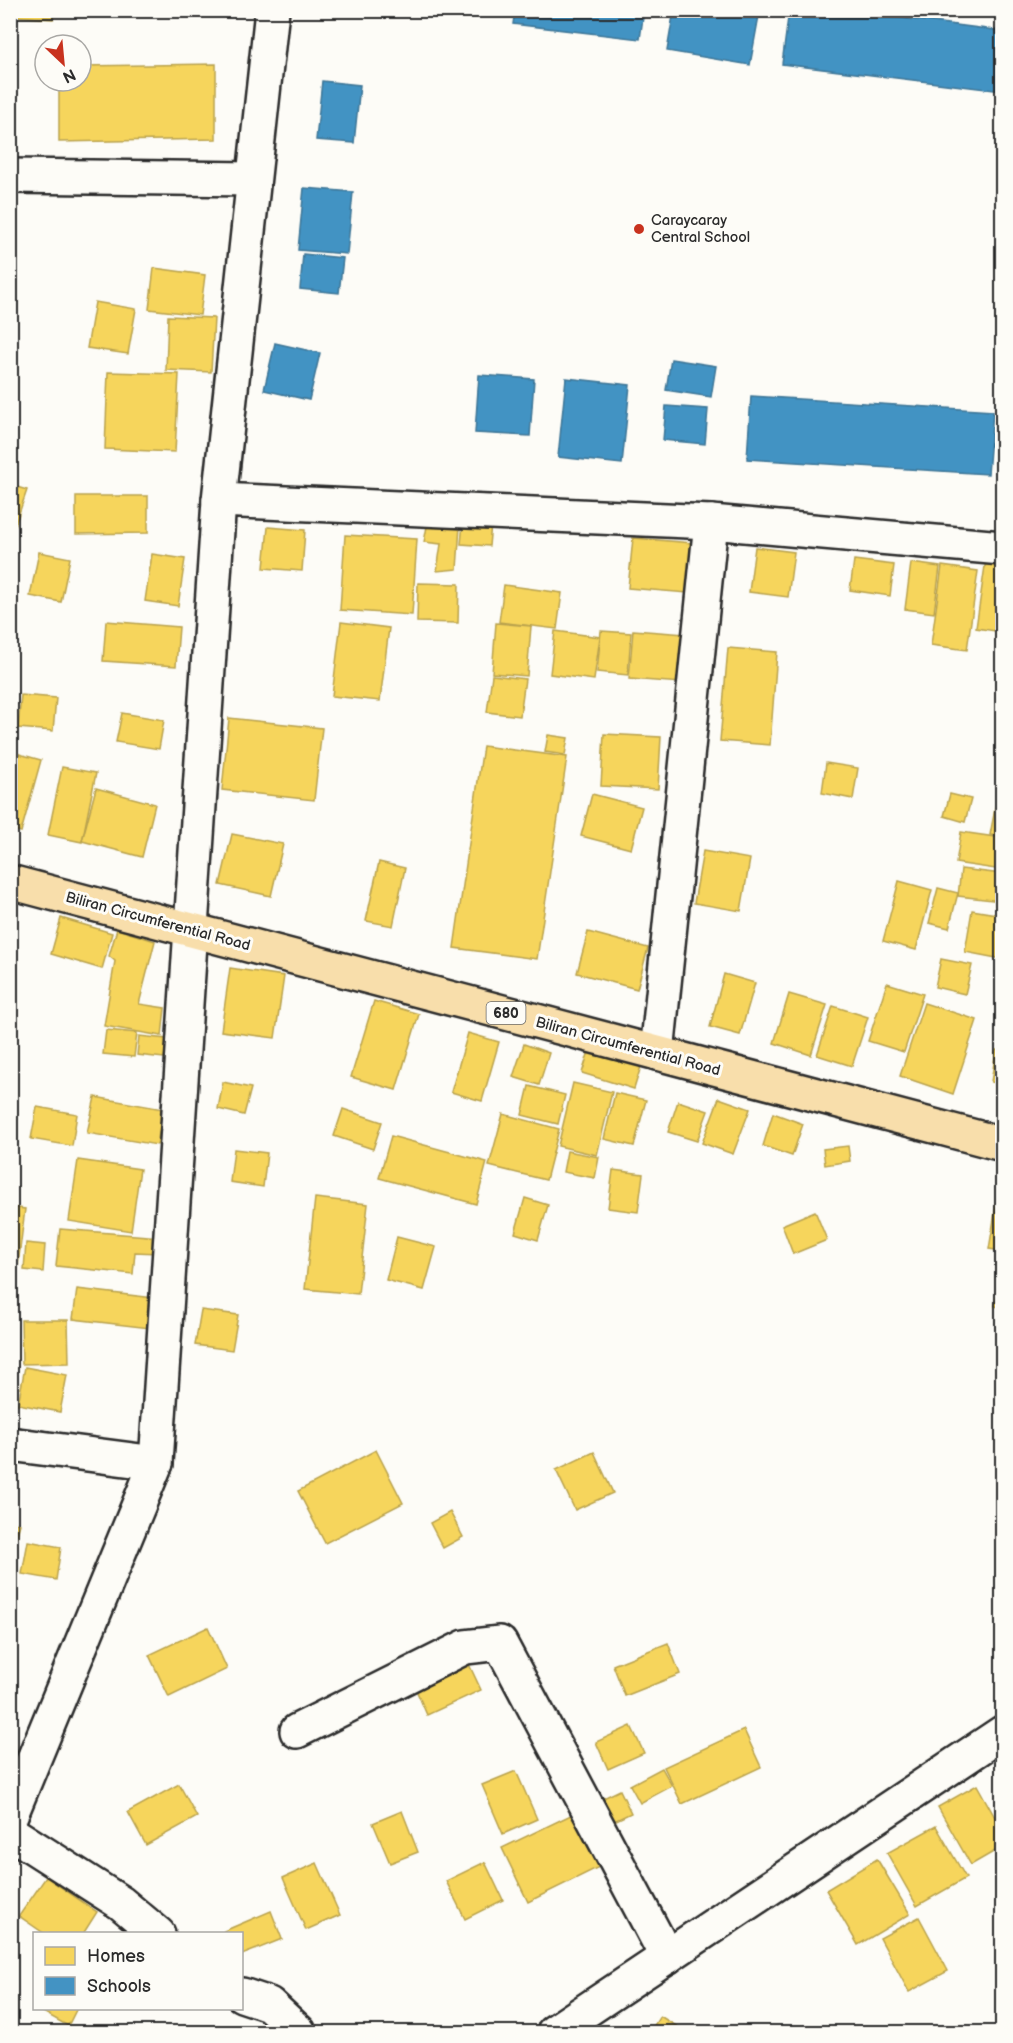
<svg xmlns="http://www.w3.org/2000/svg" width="1013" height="2043" font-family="'Balsamiq Sans',sans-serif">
<rect width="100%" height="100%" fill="#fdfcf7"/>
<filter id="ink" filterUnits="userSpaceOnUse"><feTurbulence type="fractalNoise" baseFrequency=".0167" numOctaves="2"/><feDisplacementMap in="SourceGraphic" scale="12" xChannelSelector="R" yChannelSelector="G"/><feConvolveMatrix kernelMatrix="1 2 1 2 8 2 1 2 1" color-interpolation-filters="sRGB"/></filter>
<g filter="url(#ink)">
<g fill="#f6d55c" stroke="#b9a24d" stroke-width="1.5">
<polygon points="12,10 54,10 53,19 12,16"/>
<polygon points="216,64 216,139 59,142 59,81 81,81 81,66"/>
<polygon points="154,268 205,275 200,315 149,309"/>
<polygon points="95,302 136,309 128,354 87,348"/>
<polygon points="168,316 214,318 211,372 166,370"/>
<polygon points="108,372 179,374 175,452 105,449"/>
<polygon points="10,485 27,490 13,531 10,530"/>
<polygon points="76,496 148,496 148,533 76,534"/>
<polygon points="428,521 460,526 457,569 437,571 441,544 424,542"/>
<polygon points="463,523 491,524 489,546 461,544"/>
<polygon points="268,527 305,530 302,571 264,568"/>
<polygon points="345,535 417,539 412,615 340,610"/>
<polygon points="633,538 693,543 688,593 628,588"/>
<polygon points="755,547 794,552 788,597 749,592"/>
<polygon points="39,552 70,558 61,602 30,596"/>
<polygon points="152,554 185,559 178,606 145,601"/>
<polygon points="986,559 1002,561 1002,632 976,628"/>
<polygon points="854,560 894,565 890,596 850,590"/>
<polygon points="911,563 940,567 934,613 905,609"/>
<polygon points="942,566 978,571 967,650 931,645"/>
<polygon points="418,583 459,584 458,623 417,622"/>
<polygon points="504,585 562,593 557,629 499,622"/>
<polygon points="106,621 179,627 176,666 103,661"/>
<polygon points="341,622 389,628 380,701 332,696"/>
<polygon points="496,623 531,626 527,676 492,673"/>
<polygon points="633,630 685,634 682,683 629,679"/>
<polygon points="555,631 600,637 594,680 550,674"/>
<polygon points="601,631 631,633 628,675 597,672"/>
<polygon points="728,648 777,652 770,745 720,741"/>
<polygon points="492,675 525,679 520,716 487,712"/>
<polygon points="21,695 56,698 53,731 18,728"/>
<polygon points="122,713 164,720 159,749 116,742"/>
<polygon points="229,718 322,728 314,800 222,790"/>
<polygon points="604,734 661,737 658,789 601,786"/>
<polygon points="548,735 568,738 565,755 545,752"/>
<polygon points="483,746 567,757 537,959 454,948"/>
<polygon points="12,752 41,760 21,832 10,829"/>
<polygon points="826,763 858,768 853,799 822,793"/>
<polygon points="62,767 96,773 82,842 48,835"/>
<polygon points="96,788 155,804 142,857 82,841"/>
<polygon points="998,793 1002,793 1002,837 990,835"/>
<polygon points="592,794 642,807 631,849 581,836"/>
<polygon points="950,794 971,799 965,822 944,816"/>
<polygon points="961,832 1002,838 1002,870 956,863"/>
<polygon points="232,834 283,844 271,896 220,885"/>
<polygon points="703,851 750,859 741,911 694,903"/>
<polygon points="379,862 405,868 393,926 366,921"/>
<polygon points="961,869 1002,874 1001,901 958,896"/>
<polygon points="899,881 932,890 916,950 883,941"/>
<polygon points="938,888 958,893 949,928 929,923"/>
<polygon points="972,910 1002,915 1002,959 965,952"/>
<polygon points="61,918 112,933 102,969 51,954"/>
<polygon points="117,929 155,941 139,1004 165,1008 162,1036 104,1026 115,961 109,956"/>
<polygon points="588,932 648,948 637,989 577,973"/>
<polygon points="941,959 972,965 965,994 935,987"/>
<polygon points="230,968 284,976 275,1038 221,1031"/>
<polygon points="724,974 755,983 740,1035 710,1027"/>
<polygon points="887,983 923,994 904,1052 868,1041"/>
<polygon points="789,994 827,1005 811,1055 774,1043"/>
<polygon points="374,1001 419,1014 396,1090 351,1077"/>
<polygon points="924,1003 977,1020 953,1094 900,1076"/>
<polygon points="833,1006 868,1017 852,1066 817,1055"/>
<polygon points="106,1030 137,1033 134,1057 103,1054"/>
<polygon points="468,1033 499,1042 482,1101 451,1092"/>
<polygon points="139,1036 167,1039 164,1058 137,1055"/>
<polygon points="524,1044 549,1053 539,1085 513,1077"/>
<polygon points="590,1048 642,1063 634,1089 582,1073"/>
<polygon points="996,1050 1002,1051 1002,1084 991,1082"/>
<polygon points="223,1082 251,1088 244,1115 218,1109"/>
<polygon points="573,1083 612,1092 597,1155 558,1146"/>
<polygon points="529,1086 565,1095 558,1124 522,1115"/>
<polygon points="615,1093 646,1100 634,1146 604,1139"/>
<polygon points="95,1097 163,1109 157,1145 87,1133"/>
<polygon points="719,1098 750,1109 733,1154 702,1143"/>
<polygon points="678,1101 708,1111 697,1141 668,1132"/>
<polygon points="37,1107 77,1114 72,1146 31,1139"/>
<polygon points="343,1109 382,1122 373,1149 334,1136"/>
<polygon points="773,1113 803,1124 792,1156 763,1146"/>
<polygon points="503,1114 559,1129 546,1180 489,1166"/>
<polygon points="391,1136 487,1162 476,1204 379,1178"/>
<polygon points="848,1146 850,1161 825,1165 823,1149"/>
<polygon points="234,1149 267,1153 263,1187 230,1182"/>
<polygon points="567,1151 599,1157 595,1178 563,1172"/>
<polygon points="78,1160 140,1169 131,1231 69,1221"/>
<polygon points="613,1170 643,1174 638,1212 608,1208"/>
<polygon points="1001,1177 1002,1177 1002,1251 989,1249"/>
<polygon points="315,1198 368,1204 358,1294 305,1289"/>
<polygon points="525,1198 548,1205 538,1240 515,1233"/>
<polygon points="10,1207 25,1209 18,1265 10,1264"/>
<polygon points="815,1211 827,1240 793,1254 782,1225"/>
<polygon points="60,1229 160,1237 157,1253 135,1252 133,1274 56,1266"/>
<polygon points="397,1237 436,1247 424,1290 386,1280"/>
<polygon points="26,1243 45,1245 43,1272 24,1270"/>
<polygon points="1002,1273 1002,1308 995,1306"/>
<polygon points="77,1289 154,1298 150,1328 73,1319"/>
<polygon points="201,1310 238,1315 232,1350 195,1345"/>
<polygon points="21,1320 68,1320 69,1363 22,1364"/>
<polygon points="25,1367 67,1375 60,1412 18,1404"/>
<polygon points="10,1379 15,1380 13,1406 10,1406"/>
<polygon points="376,1450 403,1503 325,1543 298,1491"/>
<polygon points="594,1452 613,1493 575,1510 556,1470"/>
<polygon points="450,1512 463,1537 443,1548 430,1523"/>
<polygon points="10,1521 20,1524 10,1558"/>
<polygon points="28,1541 61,1547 56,1580 22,1574"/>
<polygon points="208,1627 227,1669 169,1697 149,1655"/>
<polygon points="668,1643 680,1674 625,1696 613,1665"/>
<polygon points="467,1660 481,1690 427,1715 414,1685"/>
<polygon points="631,1726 644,1753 608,1769 596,1742"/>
<polygon points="744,1730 761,1767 682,1804 664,1767"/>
<polygon points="662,1768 672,1786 640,1803 630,1785"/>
<polygon points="516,1771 537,1819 503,1834 482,1785"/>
<polygon points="179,1784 197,1817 146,1845 128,1812"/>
<polygon points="977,1785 1002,1830 1002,1847 971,1865 938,1807"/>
<polygon points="620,1790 631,1813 608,1824 597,1801"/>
<polygon points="402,1811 418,1852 390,1863 373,1823"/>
<polygon points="577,1812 603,1865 528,1902 502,1848"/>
<polygon points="936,1826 966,1878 917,1906 887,1853"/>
<polygon points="877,1859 910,1914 858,1945 826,1890"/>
<polygon points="485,1862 503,1900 465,1919 446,1881"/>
<polygon points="317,1863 340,1915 306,1930 283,1878"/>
<polygon points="46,1877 97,1912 83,1934 45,1934 19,1916"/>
<polygon points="271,1911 282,1939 242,1955 242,1934 225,1934 224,1931"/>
<polygon points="919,1917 948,1971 909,1992 880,1938"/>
<polygon points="45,2008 77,2008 68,2026 43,2012"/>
<polygon points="660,2016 686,2032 650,2032"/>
</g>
<g fill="#4393c3" stroke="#3c7495" stroke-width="1.5">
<polygon points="515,10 644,10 640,39 513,24"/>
<polygon points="674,10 760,10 750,65 667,51"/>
<polygon points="789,10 840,10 1002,31 1002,91 782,64"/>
<polygon points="322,81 360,85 354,143 316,140"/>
<polygon points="304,188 353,192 347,254 298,250"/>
<polygon points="303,254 343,258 339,293 300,289"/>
<polygon points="275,343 320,353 309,400 264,390"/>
<polygon points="671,359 716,366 711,397 666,390"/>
<polygon points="479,375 534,379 530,436 475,433"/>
<polygon points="566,378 630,385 622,464 558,457"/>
<polygon points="751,396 993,411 988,474 747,459"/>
<polygon points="666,406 708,409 705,444 663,440"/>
</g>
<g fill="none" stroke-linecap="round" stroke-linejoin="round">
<defs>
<g id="minor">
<polyline points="10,176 253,179"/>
<polyline points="219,500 272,10"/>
<polyline points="657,1053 711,522"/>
<polyline points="10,1444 156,1463"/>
<polyline points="297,1731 465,1647 500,1643 667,1957"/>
<polyline points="10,1817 156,1463 219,500 711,522 1002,548"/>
<polyline points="10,1832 121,1903 158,1934"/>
<polyline points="242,1995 269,2004 299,2032"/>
<polyline points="554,2032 1002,1733"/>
</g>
<polyline id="major" points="10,882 1002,1144"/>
</defs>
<use href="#minor" stroke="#2b2b2b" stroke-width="38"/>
<use href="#major" stroke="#2b2b2b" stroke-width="38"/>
<use href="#minor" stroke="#fdfcf7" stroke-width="33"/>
<use href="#major" stroke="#f8deab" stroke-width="33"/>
</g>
</g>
<circle fill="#c8321e" stroke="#fdfcf7" stroke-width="2" cx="639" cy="229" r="6"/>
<g text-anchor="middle" stroke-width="6" stroke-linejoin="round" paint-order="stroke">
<rect fill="#fdfcf7" stroke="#6a6a68" stroke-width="1.5" x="486.5" y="1002" width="39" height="22" rx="4.5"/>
<g font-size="14" font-weight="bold" fill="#2b2b2b">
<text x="506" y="1018">680</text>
</g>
<g font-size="15" fill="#2b2b2b" stroke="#fdfcf7" text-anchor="start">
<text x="651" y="225">Caraycaray<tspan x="651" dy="17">Central School</tspan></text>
</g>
<g font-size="15" fill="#2b2b2b" stroke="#fdfcf7">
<text transform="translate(158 921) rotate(15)" y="5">Biliran Circumferential Road</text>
<text transform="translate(628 1046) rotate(15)" y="5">Biliran Circumferential Road</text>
</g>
</g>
<rect width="1013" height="2043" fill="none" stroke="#fdfcf7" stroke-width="36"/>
<rect x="18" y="18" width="977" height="2007" fill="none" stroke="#2b2b2b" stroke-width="2" filter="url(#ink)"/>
<rect x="33" y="1932" width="210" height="78" fill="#fdfcf7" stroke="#a9a8a5" stroke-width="1.5"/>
<rect x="45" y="1947" width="30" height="18" fill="#f6d55c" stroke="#a9a8a5" stroke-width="1.5"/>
<text x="87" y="1962" font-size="18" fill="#2b2b2b">Homes</text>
<rect x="45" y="1977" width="30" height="18" fill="#4393c3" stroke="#a9a8a5" stroke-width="1.5"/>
<text x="87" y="1992" font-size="18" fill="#2b2b2b">Schools</text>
<g transform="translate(63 63) rotate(154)"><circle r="28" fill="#fdfcf7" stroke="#a9a8a5" stroke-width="1.5"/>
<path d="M0-4.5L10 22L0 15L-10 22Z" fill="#c8321e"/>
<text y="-9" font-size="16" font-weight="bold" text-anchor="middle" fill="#2b2b2b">N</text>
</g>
</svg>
